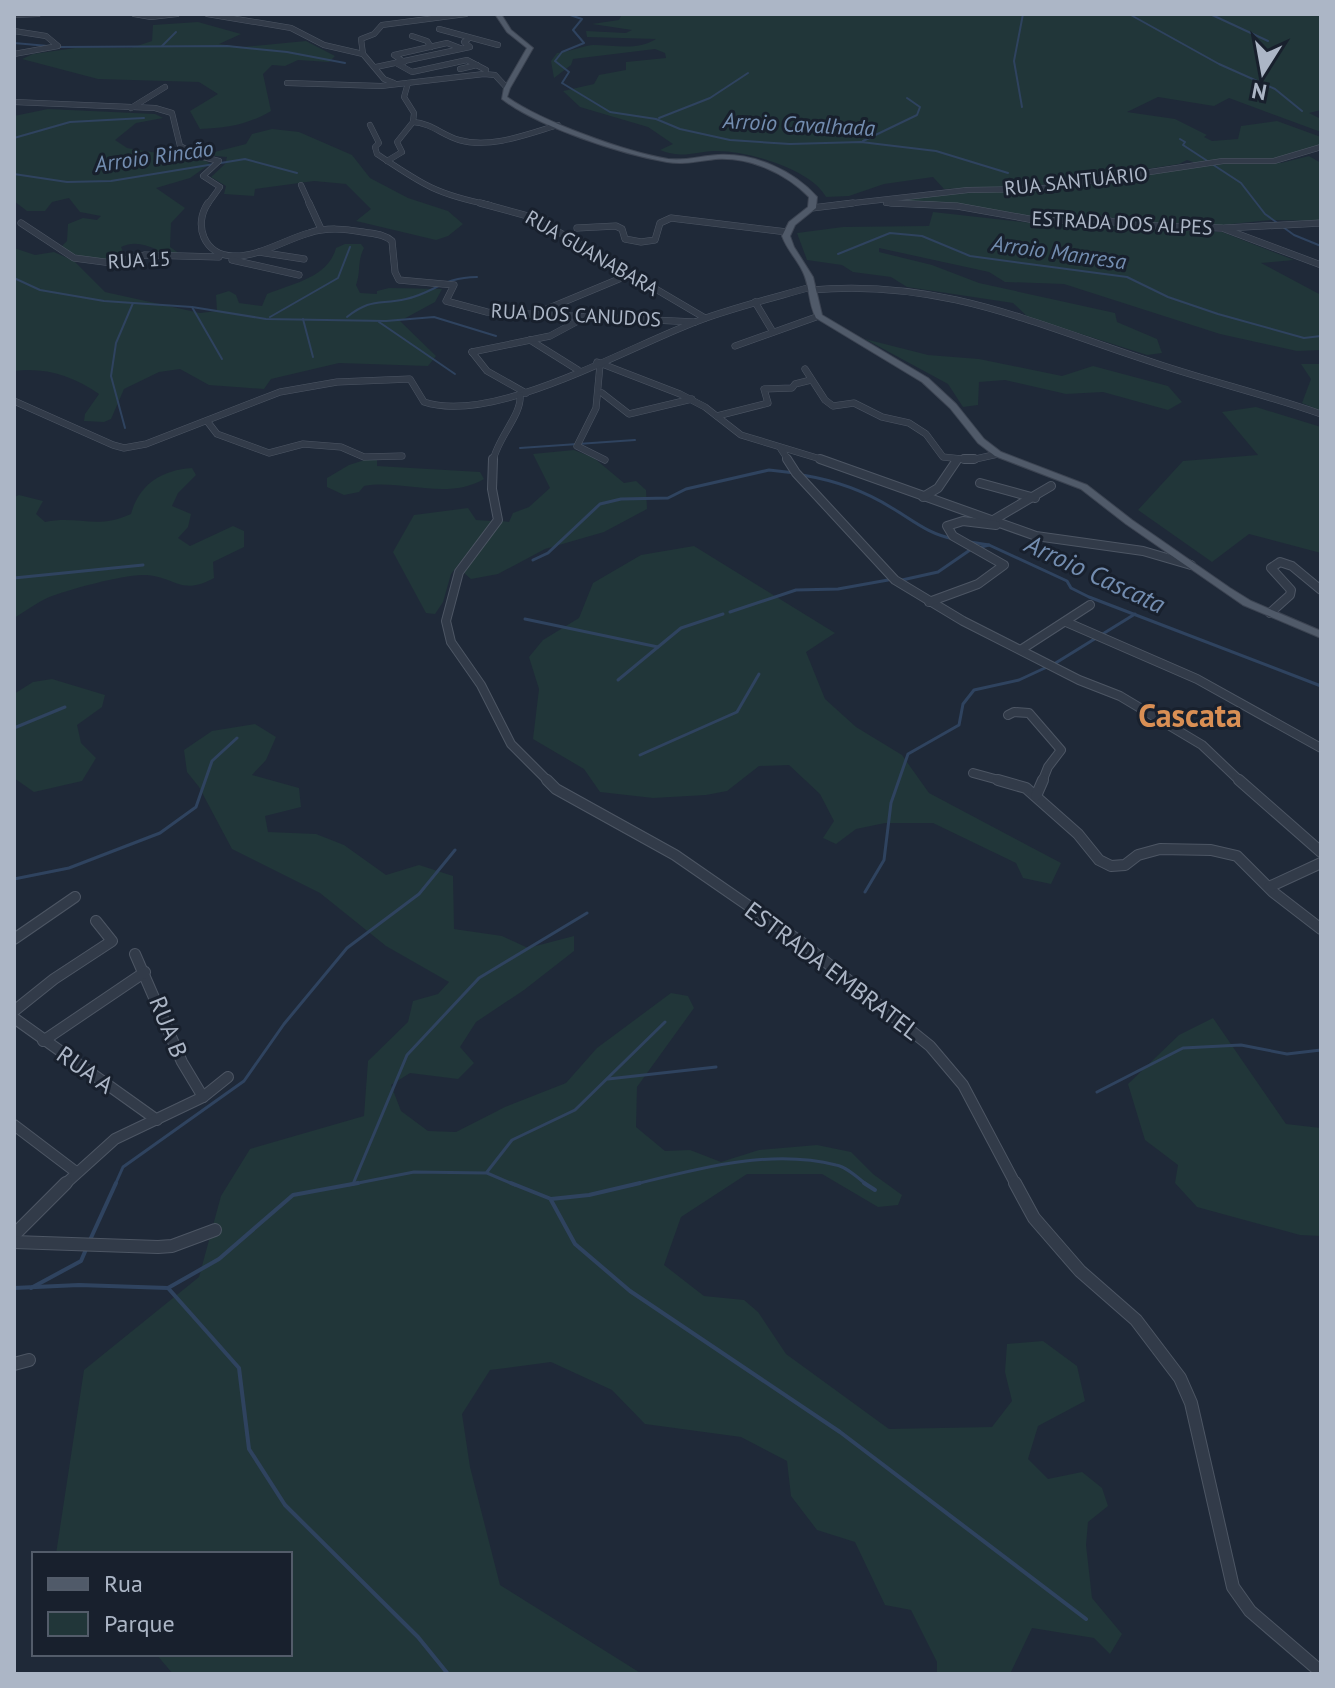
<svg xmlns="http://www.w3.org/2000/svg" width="1335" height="1688" font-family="'PT Sans',sans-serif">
<rect width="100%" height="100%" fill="#1f2938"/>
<g fill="#213639">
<path d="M622,14H1321V110L1309,113L1321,119V132L1229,98L1214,106L1158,97L1127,112L1175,119L1207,135L1204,137L1212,141L1238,139L1241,126L1277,121L1321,137V145L1268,160L1196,163L1187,160L1179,164L1043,185L944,189L933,177L884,184L849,196L826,197C812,169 745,150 715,151C692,152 684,159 660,150L673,144L648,127L580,107L563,91L594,84L599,75L626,70V62L666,58L665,53L655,49L573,59L571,65L554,78L551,61L557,53C569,52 582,46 593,45C615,45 637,51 656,39L587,37L586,31L626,33L632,30L592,24L619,20Z"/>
<path d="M198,22L241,34L219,44L242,47L306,41L335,56L329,62L298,60L285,66L272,65L263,74L271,111C247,125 227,128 200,129L190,111L218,94L199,82L98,79L22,59L33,54L82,47L131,48L152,41L153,25Z"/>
<path d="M48,109L155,114L163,118L136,123L115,140L127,148L206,161L210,164L190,178L156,188L185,208L171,223L170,247L180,254H158L156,249C143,244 134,241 121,247L126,258C102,263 82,259 60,248L67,241L68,224L83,218L97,220L101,216L80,212L69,198L52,202L45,211H27L14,201V116Z"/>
<polygon points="272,129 299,132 352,155 370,178 408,198 448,211 463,224 448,236 436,240 356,221 371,209 346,184 314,181 255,189 254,196 224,194 226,186 211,177 225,164 227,157 203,155 246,144 252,134"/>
<polygon points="1309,156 1321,163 1321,221 1270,220 1222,225 1133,222 1103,216 1049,219 960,204 889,201 969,191 1035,191 1223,164 1281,163"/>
<polygon points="933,212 1049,225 1099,223 1134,229 1222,232 1294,260 1261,263 1321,295 1321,350 1297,351 1220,334 1064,284 1005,282 989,272 879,248 879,252 932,265 979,283 1115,313 1117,322 1157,339 1162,353 1147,355 1028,317 1013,303 907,287 891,277 853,272 842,265 807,260 797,233 843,227 929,226"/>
<path d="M345,244H361L364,248C357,261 361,272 356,285L360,293L377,294V291L389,288L442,289L435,302L400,321L436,356L428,366L339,363L271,379L264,389L209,385L180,369L159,372L124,389L111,419L104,422L84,421L85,414L99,394C73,376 45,367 14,371V248L35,255L54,252L74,261L105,292L200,313L217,311L216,295L229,291L236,295L239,303L262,306L267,294C291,284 328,278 336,248Z"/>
<polygon points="865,339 928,355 979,359 1062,376 1093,366 1168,386 1182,402 1168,410 1103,392 1066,394 1005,380 979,382 978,405 963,407 948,384"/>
<polygon points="1301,364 1321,364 1321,411 1302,403 1311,379"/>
<polygon points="1256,407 1321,427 1321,553 1249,534 1212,562 1138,510 1183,461 1258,455 1222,412"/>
<polygon points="574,450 594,458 624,483 636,481 646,490 647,509 604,532 545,549 498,574 471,579 464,573 502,521 509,522 513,513 529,507 550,488 533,454"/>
<path d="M371,458H377V466L480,472L484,479C447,501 402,479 364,486L359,492L344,495L327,487V478L349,465Z"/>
<path d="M192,468L196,475L178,493L172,506L191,514L188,527L178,538L190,546L233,526L244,531V547L213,562L214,578C180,597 174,575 143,575C118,576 75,588 52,596C39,601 26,611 14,618V497L19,495L43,501L36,514L45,522C79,515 96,530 131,514C139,485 161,470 192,468Z"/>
<polygon points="468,508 476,520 492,521 451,574 443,602 435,614 426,613 393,552 414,515"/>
<polygon points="694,546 835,633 806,652 825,699 856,727 902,755 929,793 1061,863 1051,884 1023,878 1016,863 933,823 885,823 856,829 836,844 823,838 834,821 820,794 789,765 759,766 727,791 706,795 653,798 600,792 584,769 533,739 539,689 529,657 543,640 579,618 593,583 641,555"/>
<polygon points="52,679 105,695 102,707 77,725 81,743 96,758 82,781 34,792 14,778 14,694 33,682"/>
<polygon points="255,724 276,737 266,760 252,775 299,788 301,807 265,816 268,832 316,834 344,845 386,875 419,865 453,876 454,929 502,936 528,948 574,936 574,951 524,990 476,1022 460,1047 474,1063 458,1079 410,1073 391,1085 401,1111 428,1131 456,1132 505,1107 566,1083 597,1048 671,993 688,996 694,1008 637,1087 636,1127 665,1151 690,1150 721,1162 759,1150 817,1145 851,1152 873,1174 902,1195 898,1205 878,1207 822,1174 747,1174 681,1217 664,1265 704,1296 744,1300 758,1312 786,1354 889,1429 992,1427 1012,1401 1005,1372 1007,1344 1043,1341 1077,1366 1085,1401 1038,1426 1028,1459 1048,1479 1082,1472 1102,1488 1108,1506 1088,1522 1086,1545 1092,1598 1122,1634 1110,1654 1094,1638 1032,1628 1010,1674 937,1674 937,1662 911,1610 885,1605 855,1542 817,1530 791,1496 787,1461 741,1437 645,1424 612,1390 551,1362 490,1370 462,1414 470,1467 500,1585 642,1674 173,1674 156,1654 290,1654 290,1554 56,1554 84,1370 199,1277 221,1196 250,1149 364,1116 368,1061 408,1022 413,1001 438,994 449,982 386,946 320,893 232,849 199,787 187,772 184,750 212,731"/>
<polygon points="1213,1018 1286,1124 1321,1128 1321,1236 1300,1235 1197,1207 1175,1183 1178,1165 1145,1140 1128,1084 1179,1035"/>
</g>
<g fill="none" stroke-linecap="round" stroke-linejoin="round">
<g stroke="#2f435f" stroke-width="2">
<polyline points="567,14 582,19 573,30 584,43 562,52 555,61 569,72 562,83 610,112 656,119 680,129 730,140 790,144 861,142 936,151 1008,173"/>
<polyline points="1129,14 1219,64 1275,89 1302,111"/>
<polyline points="1210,14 1268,41"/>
<polyline points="14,43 48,46"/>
<polyline points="162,46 176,32"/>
<polyline points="59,47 227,46 287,52 345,63"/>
<polyline points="1022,107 1014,61 1023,14"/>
<polyline points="659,118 710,98 748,73"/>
<polyline points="14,138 70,122 144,118"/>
<polyline points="1180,139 1185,142 1183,145 1241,183 1265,214 1294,235 1321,246"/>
<polyline points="863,141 917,115 920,107 907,98"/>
<polyline points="14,174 67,182 111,181 245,159 297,173"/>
<polyline points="838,254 890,233 922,236 970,256 1127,277 1168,297 1218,314 1304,338 1321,336"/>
<polyline points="14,278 40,290 104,301 192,307 266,319 386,321 434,317 496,336"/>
<polyline points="192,307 222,359"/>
<polyline points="270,317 338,278 350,247"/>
<path d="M347,317C371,298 378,305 406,299C434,293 443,277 477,277"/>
<polyline points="303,319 313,357"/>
<polyline points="379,322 455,374"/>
<polyline points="125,428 111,376 116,343 133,303"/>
<polyline points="520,448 635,440"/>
</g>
<g stroke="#2f435f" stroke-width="3">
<path d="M802,475C833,480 865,491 892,508C914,521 928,534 954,539"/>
<polyline points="970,542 989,545"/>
<polyline points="977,548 989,545 1067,581 1071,588 1089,597 1321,686"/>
<polyline points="533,560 548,553 600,504 621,499 668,498 686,489 769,470 795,473"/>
<polyline points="14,578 143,565"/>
<polyline points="902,580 938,572 970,550"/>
<polyline points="730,612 796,590 838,589 888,580"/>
<polyline points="525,619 658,647"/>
<polyline points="1054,664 1135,614"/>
<polyline points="618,680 681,628 723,614"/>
<polyline points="14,728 65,707"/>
<polyline points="640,755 737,712 759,674"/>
<polyline points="14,879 69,868 160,833 196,807 212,761 237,738"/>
<polyline points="865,892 884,860 891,803 908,754 959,725 963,704 974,690 1019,680 1047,667"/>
<polyline points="608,1079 716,1067"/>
<polyline points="1097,1092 1183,1048 1241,1045 1287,1054 1321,1050"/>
<polyline points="487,1172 512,1140 575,1110 665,1022"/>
<polyline points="353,1184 407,1055 479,978 587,913"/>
<polyline points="115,1185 123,1167 244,1081 284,1024 347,948 419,894 455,850"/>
<polyline points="348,1185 414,1172 487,1173 515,1185"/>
<path d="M632,1185C696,1169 770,1148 836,1165C847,1167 858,1178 867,1185"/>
</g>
<g stroke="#2f435f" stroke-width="4">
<polyline points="511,1183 551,1199 589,1195 640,1183"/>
<polyline points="864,1183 875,1190"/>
<polyline points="551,1200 575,1244 630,1291 840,1432 1086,1619"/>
<polyline points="90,1240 116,1183"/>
<polyline points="14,1288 79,1285 168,1288 219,1259 293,1195 358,1183"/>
<polyline points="31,1288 81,1261 87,1247"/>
<polyline points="168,1288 239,1368 249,1449 285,1505 418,1637 448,1674"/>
</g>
<defs>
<g id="minor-far4">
<polyline points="134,14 151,17 177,14"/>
<polyline points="207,14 291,28 324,45 363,54 384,79 394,83"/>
<polyline points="14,15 38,14"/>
<polyline points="439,29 498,45"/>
<polyline points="14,31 46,36 58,46 14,54"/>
<polyline points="412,36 427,41 431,47"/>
<polyline points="363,54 361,39 374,34 382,25 466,14"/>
<polyline points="404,62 394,55 447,43 460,48"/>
<polyline points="396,63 412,72 467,60 486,70"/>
<polyline points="376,67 470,47 464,42 468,39"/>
<polyline points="460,69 477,65"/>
<polyline points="287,83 381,86 484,74 495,75 507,88"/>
<polyline points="408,83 404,97 414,113 413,122"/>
<polyline points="14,102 155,108 172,113 180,146 199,156 219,161 203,176 220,187 207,205"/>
<polyline points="131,108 165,87"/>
<path d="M413,122C431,123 442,135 459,140C491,149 528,134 558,125"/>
<path d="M370,125L379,143L375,147L377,154C422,184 435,194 490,205"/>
<polyline points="387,161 402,152 397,142 413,122"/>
<polyline points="301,185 310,205"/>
<polyline points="886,203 939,205"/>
<polyline points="836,205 968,190 1037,189 1223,161 1274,161 1321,147"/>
</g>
<g id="minor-far3">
<path d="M208,203C193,225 204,255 233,256C259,257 284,240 309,233C327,227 345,229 363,232C374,234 384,234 392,241L395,272L399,280L454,285L446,301L487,312L695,322"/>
<polyline points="309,203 321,229"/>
<polyline points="480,203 535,218 705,318"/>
<polyline points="891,203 957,206 1040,221 1099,219 1130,225 1222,228 1321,265"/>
<polyline points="812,208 853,203"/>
<polyline points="21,223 74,258 112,263 145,255 219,257"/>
<polyline points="577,228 616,226 622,229 625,239 641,242 655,240 660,223 671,218 787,232"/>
<polyline points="1225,228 1321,223"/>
<polyline points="259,252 304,259"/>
<polyline points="232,260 299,275"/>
<path d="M811,290C942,278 1037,325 1158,364C1212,382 1267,395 1321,414"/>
<polyline points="755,302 773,332"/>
<polyline points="542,311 631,274"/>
<polyline points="530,340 578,370"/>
<polyline points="735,346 819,316"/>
<polyline points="472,352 550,336 589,315"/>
<polyline points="472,352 487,371 526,393"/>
<polyline points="597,362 680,394 705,407 741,435 827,461"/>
<polyline points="600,365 596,408 577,446 605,460"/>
<polyline points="805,369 825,400 833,406 854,403 882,417 909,423 926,434 943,457 971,460 998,454"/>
<polyline points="602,393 629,414 692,399"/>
<path d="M14,401L113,445L124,448L146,444L280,392L337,382L410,379L424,402C496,426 634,343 706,318C740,306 776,297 811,287"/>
<polyline points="717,416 768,403 764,389 792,388 795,384 811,380"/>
<polyline points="207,421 217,434 269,453 303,444 341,447 364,457 402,456"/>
<polyline points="781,449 789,461"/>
<path d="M493,461C497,439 522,414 520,396"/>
</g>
<g id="minor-far2">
<polyline points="493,459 492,489 498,520 459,572 446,621 451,642 481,685 511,744 549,782"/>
<polyline points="787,459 796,473 895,580 963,621 1079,680 1120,696 1202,745 1241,782"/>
<polyline points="820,459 1036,536 1143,551 1191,565"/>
<polyline points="964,459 974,459"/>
<polyline points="980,483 1035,498"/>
<polyline points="923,497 938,488 957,460"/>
<polyline points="995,519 1051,486"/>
<polyline points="929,602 978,584 1004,565 953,536 947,526 963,521 996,525"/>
<polyline points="1270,613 1290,595 1291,590 1271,568 1280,562 1292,566 1321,590"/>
<polyline points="1066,622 1197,679 1321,748"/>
<polyline points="1022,649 1090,605"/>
<polyline points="1008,715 1014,712 1029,713 1061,750 1048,767 1042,782"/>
<polyline points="973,773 1006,782"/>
</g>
<g id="minor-far1">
<polyline points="547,780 556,789 675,855 801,942 930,1046 963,1085 1016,1185"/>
<polyline points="998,780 1026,788 1078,834 1099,860 1111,866 1125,865 1138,855 1160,849 1211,850 1237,856 1273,892 1321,929"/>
<polyline points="1239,780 1321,852"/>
<polyline points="1036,796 1043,780"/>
<polyline points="1269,887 1321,863"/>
<polyline points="14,939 75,897"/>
<polyline points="135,954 182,1062 203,1097"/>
<polyline points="14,1011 54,979 112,941 96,921"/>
<polyline points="14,1018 157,1120"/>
<polyline points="43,1041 145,972"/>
<polyline points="14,1125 76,1172"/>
<polyline points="64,1185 115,1139 203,1097 228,1077"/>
</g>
<g id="minor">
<polyline points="1015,1183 1034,1218 1080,1271 1136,1320 1180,1378 1191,1403 1233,1587 1250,1611 1321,1672"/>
<polyline points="14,1235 66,1183"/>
<polyline points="14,1242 158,1247 172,1246 215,1230"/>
<polyline points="14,1364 29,1360"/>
</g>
<path id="major" d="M495,14H501L511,30L533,48L510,88L507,97C542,122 626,152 668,159C685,161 701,156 718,155C754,153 793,170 817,197L816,208L795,225L790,236L794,247L813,277L822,315L928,378L956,404L984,439L1001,452L1087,485L1132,520L1230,588L1251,601L1321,631V638L1243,605L1126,524L1081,489L995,456L978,443L950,408L922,382L816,318C808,303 810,286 803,272C797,259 787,250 782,236L789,222L808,207L809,197C786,173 750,157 716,159C699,161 683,165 667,162C621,154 538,127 502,99L504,88L527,48L507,32Z"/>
</defs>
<use href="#minor-far4" stroke="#4d5664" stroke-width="6"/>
<use href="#minor-far3" stroke="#4d5664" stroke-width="7"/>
<use href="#minor-far2" stroke="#4d5664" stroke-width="10"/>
<use href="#minor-far1" stroke="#4d5664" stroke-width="12"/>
<use href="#minor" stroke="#4d5664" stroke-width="14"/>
<use href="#major" stroke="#3c4452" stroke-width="2"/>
<use href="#minor-far4" stroke="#323b49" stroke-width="5"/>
<use href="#minor-far3" stroke="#323b49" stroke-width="6"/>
<use href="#minor-far2" stroke="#323b49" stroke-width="8"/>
<use href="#minor-far1" stroke="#323b49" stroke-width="10"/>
<use href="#minor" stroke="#323b49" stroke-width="12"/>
<use href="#major" fill="#505a69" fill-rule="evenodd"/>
</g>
<g text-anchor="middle" stroke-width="6" stroke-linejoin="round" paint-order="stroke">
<g font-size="20" fill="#acb6c6" stroke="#18202d">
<text transform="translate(1076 181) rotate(-6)" y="7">RUA SANTUÁRIO</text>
<text transform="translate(1122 223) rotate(3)" y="7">ESTRADA DOS ALPES</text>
<text transform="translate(592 253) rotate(30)" y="7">RUA GUANABARA</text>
<text transform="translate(139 260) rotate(-3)" y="7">RUA 15</text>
<text transform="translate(576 315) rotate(3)" y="7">RUA DOS CANUDOS</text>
</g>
<g font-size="22" font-style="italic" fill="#738db0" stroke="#18202d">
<text transform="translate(799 124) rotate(3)" y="8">Arroio Cavalhada</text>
<text transform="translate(154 156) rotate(-8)" y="8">Arroio Rincão</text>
<text transform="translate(1059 252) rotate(8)" y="8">Arroio Manresa</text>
</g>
<g font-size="24" fill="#acb6c6" stroke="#18202d">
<text transform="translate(832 971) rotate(37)" y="8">ESTRADA EMBRATEL</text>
<text transform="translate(168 1027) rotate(68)" y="8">RUA B</text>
<text transform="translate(85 1070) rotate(35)" y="8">RUA A</text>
</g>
<g font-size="26" font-style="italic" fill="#738db0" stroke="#18202d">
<text transform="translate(1095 574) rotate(25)" y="9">Arroio Cascata</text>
</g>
<g font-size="32" font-weight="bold" fill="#d98f54" stroke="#18202d">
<text x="1190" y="727">Cascata</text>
</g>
</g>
<rect width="1335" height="1688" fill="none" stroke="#acb6c6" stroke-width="32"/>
<rect x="32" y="1552" width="260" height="104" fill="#18202d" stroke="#535c6a" stroke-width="2"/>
<rect x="48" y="1578" width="40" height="12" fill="#505a69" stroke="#535c6a" stroke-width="2"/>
<text x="104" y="1592" font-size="24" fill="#acb6c6">Rua</text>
<rect x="48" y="1612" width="40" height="24" fill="#213639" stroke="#535c6a" stroke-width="2"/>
<text x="104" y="1632" font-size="24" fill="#acb6c6">Parque</text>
<g transform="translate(1263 72) rotate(191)" stroke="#18202d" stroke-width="6" paint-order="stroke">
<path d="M0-6L14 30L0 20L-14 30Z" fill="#acb6c6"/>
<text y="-12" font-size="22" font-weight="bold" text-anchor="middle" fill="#acb6c6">N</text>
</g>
</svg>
